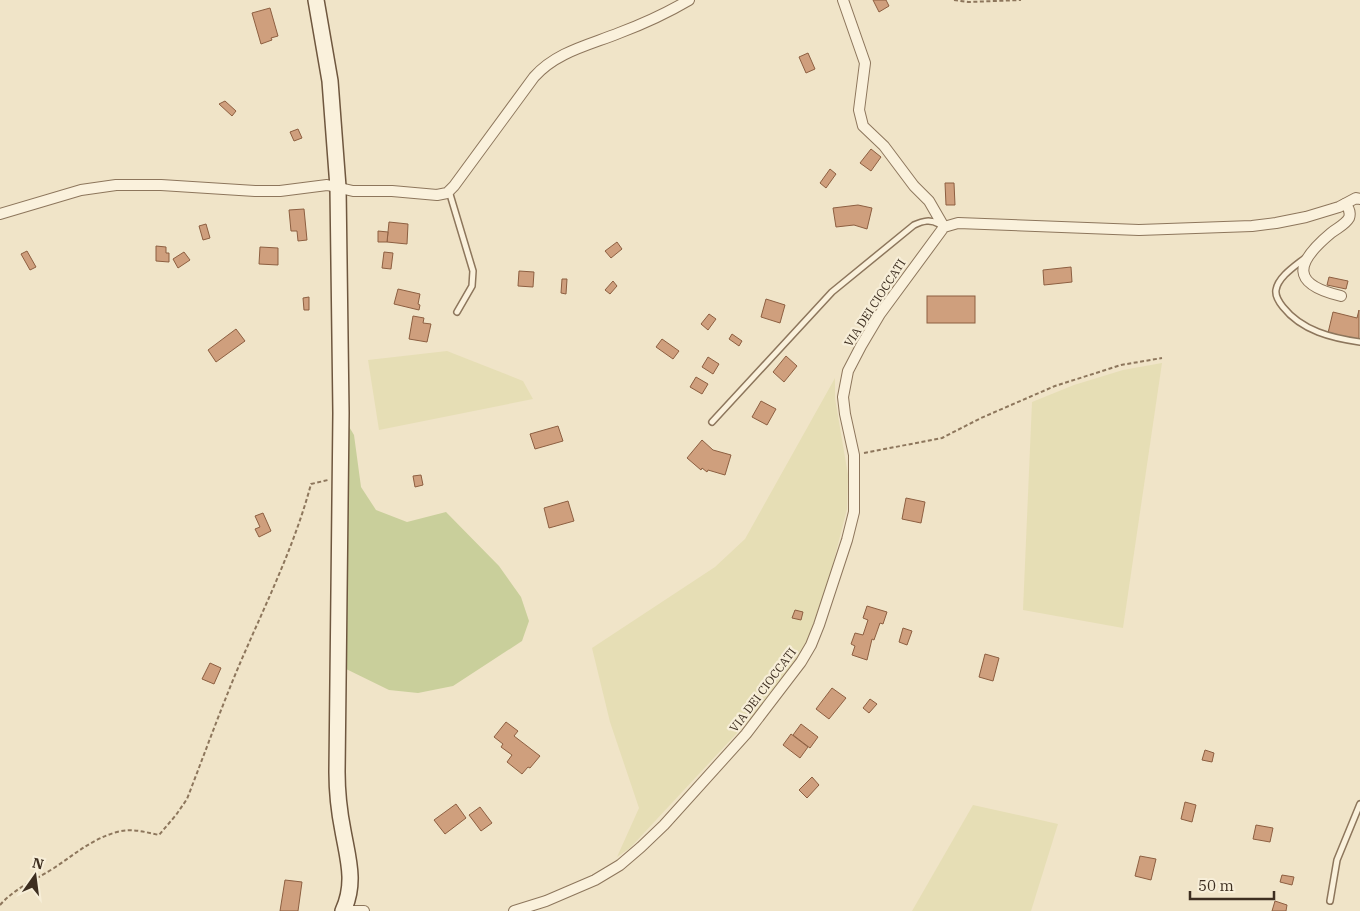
<svg xmlns="http://www.w3.org/2000/svg" width="1360" height="911" font-family="'IBM Plex Serif',serif">
<rect width="100%" height="100%" fill="#f0e4c8"/>
<g fill="#e6deb5">
<polygon points="447,351 523,381 533,399 379,430 368,360"/>
<polygon points="1162,363 1123,628 1023,610 1032,402 1074,385 1123,370"/>
<polygon points="835,378 835,398 848,475 847,509 832,568 813,632 778,689 630,848 617,857 639,808 610,722 592,648 715,567 745,539"/>
<polygon points="973,805 1058,824 1031,911 912,911"/>
</g>
<polygon fill="#c9cf9b" points="348,425 354,435 361,487 376,510 407,522 446,512 499,566 521,597 529,621 522,641 453,686 418,693 389,690 342,667"/>
<g fill="#cf9f7d" stroke="#8d5f41">
<polygon points="873,0 886,0 889,6 879,12"/>
<polygon points="270,8 278,36 271,38 272,40 261,44 252,13"/>
<polygon points="808,53 815,69 806,73 799,57"/>
<polygon points="225,101 236,111 232,116 219,104"/>
<polygon points="298,129 302,138 294,141 290,132"/>
<polygon points="871,149 881,157 871,171 860,163"/>
<polygon points="830,169 836,174 826,188 820,183"/>
<polygon points="945,183 954,183 955,205 946,205"/>
<polygon points="858,205 872,208 867,229 854,225 836,227 833,208"/>
<polygon points="304,209 307,240 298,241 297,231 291,231 289,210"/>
<polygon points="389,222 408,224 407,244 387,242"/>
<polygon points="206,224 210,238 203,240 199,226"/>
<polygon points="378,231 388,232 387,242 378,242"/>
<polygon points="617,242 622,249 611,258 605,251"/>
<polygon points="156,246 166,247 166,253 169,253 169,262 156,261"/>
<polygon points="260,247 278,248 278,265 259,264"/>
<polygon points="27,251 36,267 30,270 21,254"/>
<polygon points="184,252 190,260 178,268 173,259"/>
<polygon points="384,252 393,253 391,269 382,268"/>
<polygon points="1071,267 1072,282 1044,285 1043,270"/>
<polygon points="519,271 534,272 533,287 518,286"/>
<polygon points="1329,277 1348,281 1346,289 1327,285"/>
<polygon points="562,279 567,279 566,294 561,293"/>
<polygon points="613,281 617,286 610,294 605,290"/>
<polygon points="398,289 420,294 418,304 420,305 419,310 394,304"/>
<rect x="927" y="296" width="48" height="27"/>
<polygon points="309,297 309,310 304,310 303,298"/>
<polygon points="766,299 785,305 780,323 761,317"/>
<polygon points="1359,310 1359,340 1328,333 1333,312 1357,318"/>
<polygon points="709,314 716,319 708,330 701,324"/>
<polygon points="413,316 424,318 423,323 431,324 427,342 409,339"/>
<polygon points="236,329 245,341 216,362 208,350"/>
<polygon points="732,334 742,341 739,346 729,339"/>
<polygon points="662,339 679,351 673,359 656,347"/>
<polygon points="786,356 797,366 784,382 773,372"/>
<polygon points="708,357 719,364 713,374 702,367"/>
<polygon points="696,377 708,384 702,394 690,387"/>
<polygon points="761,401 776,409 767,425 752,417"/>
<polygon points="558,426 563,441 535,449 530,434"/>
<polygon points="702,440 713,450 731,455 725,475 708,470 707,472 702,468 701,470 687,458"/>
<polygon points="421,475 423,485 415,487 413,476"/>
<polygon points="906,498 925,502 921,523 902,519"/>
<polygon points="568,501 574,521 549,528 544,508"/>
<polygon points="263,513 271,531 259,537 255,529 260,527 255,516"/>
<polygon points="867,606 887,612 883,624 880,623 874,640 872,639 867,660 852,655 855,646 851,644 855,633 863,635 868,620 863,618"/>
<polygon points="795,610 803,612 801,620 792,618"/>
<polygon points="903,628 912,631 907,645 899,642"/>
<polygon points="985,654 999,658 993,681 979,677"/>
<polygon points="210,663 221,668 214,684 202,679"/>
<polygon points="832,688 846,698 829,719 816,709"/>
<polygon points="870,699 877,704 869,713 863,708"/>
<polygon points="506,722 518,731 514,736 540,756 530,768 528,767 522,774 507,762 512,755 501,747 503,744 494,737"/>
<polygon points="801,724 818,737 810,748 793,735"/>
<polygon points="791,734 808,747 800,758 783,745"/>
<polygon points="1205,750 1214,753 1212,762 1202,760"/>
<polygon points="812,777 819,785 807,798 799,790"/>
<polygon points="1185,802 1196,805 1192,822 1181,819"/>
<polygon points="456,804 466,818 445,834 434,820"/>
<polygon points="480,807 492,823 481,831 469,815"/>
<polygon points="1256,825 1273,828 1270,842 1253,839"/>
<polygon points="1140,856 1156,859 1151,880 1135,876"/>
<polygon points="1282,875 1294,877 1292,885 1280,882"/>
<polygon points="285,880 302,882 298,911 280,911"/>
<polygon points="1275,901 1287,905 1286,911 1272,911"/>
</g>
<g fill="none" stroke-linecap="round" stroke-linejoin="round">
<defs>
<g id="lane">
<polyline points="449,191 473,271 472,286 457,312"/>
<path d="M1305,258C1295,266 1278,277 1276,290C1275,296 1279,302 1283,307C1302,331 1332,338 1360,342"/>
<path d="M712,422L832,292L914,225C923,221 930,219 939,224"/>
<polyline points="1330,901 1337,860 1360,804"/>
</g>
<g id="street">
<polyline points="843,0 865,63 859,110 863,126 884,146 914,186 929,201 944,227"/>
<path d="M0,214L81,190L116,185H161L255,191H280L327,185L353,191H392L437,195L447,193L454,186L534,77C556,52 589,45 619,33C643,24 667,13 689,0"/>
<path d="M1341,296C1290,284 1295,263 1331,233C1337,228 1345,225 1349,218C1351,212 1349,208 1345,204"/>
<polyline points="350,911 364,911"/>
<polyline points="514,911 546,901 595,880 620,865 641,847 664,825 746,734 801,662 811,645 819,625 847,540 854,512 854,455 845,414 843,397 848,371 861,346 880,314 944,227 958,223 1139,230 1252,226 1276,223 1306,217 1339,207 1356,198 1360,199"/>
</g>
<path id="secondary" d="M316,0L330,81L338,187L341,413L337,772C337,792 339,811 343,831C348,859 356,883 343,911"/>
</defs>
<use href="#lane" stroke="#8d765c" stroke-width="8"/>
<use href="#street" stroke="#8d765c" stroke-width="12"/>
<use href="#secondary" stroke="#6f573f" stroke-width="18"/>
<g stroke="#8d765c" stroke-width="2" stroke-dasharray="4 2.5" stroke-linecap="butt">
<polyline points="954,0 968,2 1021,0"/>
<polyline points="864,453 942,438 981,418 1055,386 1121,365 1162,358"/>
<path d="M0,905C15,888 35,880 54,868C75,854 92,839 117,832C132,828 145,832 159,835L176,815L187,799C204,755 220,711 238,668C264,607 294,548 311,484L328,480"/>
</g>
<use href="#lane" stroke="#faf1dc" stroke-width="5"/>
<use href="#street" stroke="#faf1dc" stroke-width="10"/>
<use href="#secondary" stroke="#faf1dc" stroke-width="15"/>
</g>
<g text-anchor="middle" stroke-width="4.5" stroke-linejoin="round" paint-order="stroke">
<g font-size="12" fill="#3d2e20" stroke="#f7eed8">
<text transform="translate(875 303) rotate(-57)" y="4">VIA DEI CIOCCATI</text>
<text transform="translate(763 690) rotate(-53)" y="4">VIA DEI CIOCCATI</text>
</g>
</g>
<g transform="translate(35 876) rotate(14)" stroke="#f7eed8" stroke-width="4" paint-order="stroke">
<path d="M0-4L9 19L0 12L-9 19Z" fill="#3d2e20"/>
<text y="-8" font-size="14" font-weight="bold" text-anchor="middle" fill="#3d2e20">N</text>
</g>
<path d="M1190 891v8h84v-8" fill="none" stroke="#3d2e20" stroke-width="2.5"/>
<text x="1198" y="891" font-size="15" fill="#3d2e20" stroke="#f7eed8" stroke-width="4" paint-order="stroke">50 m</text>
</svg>
